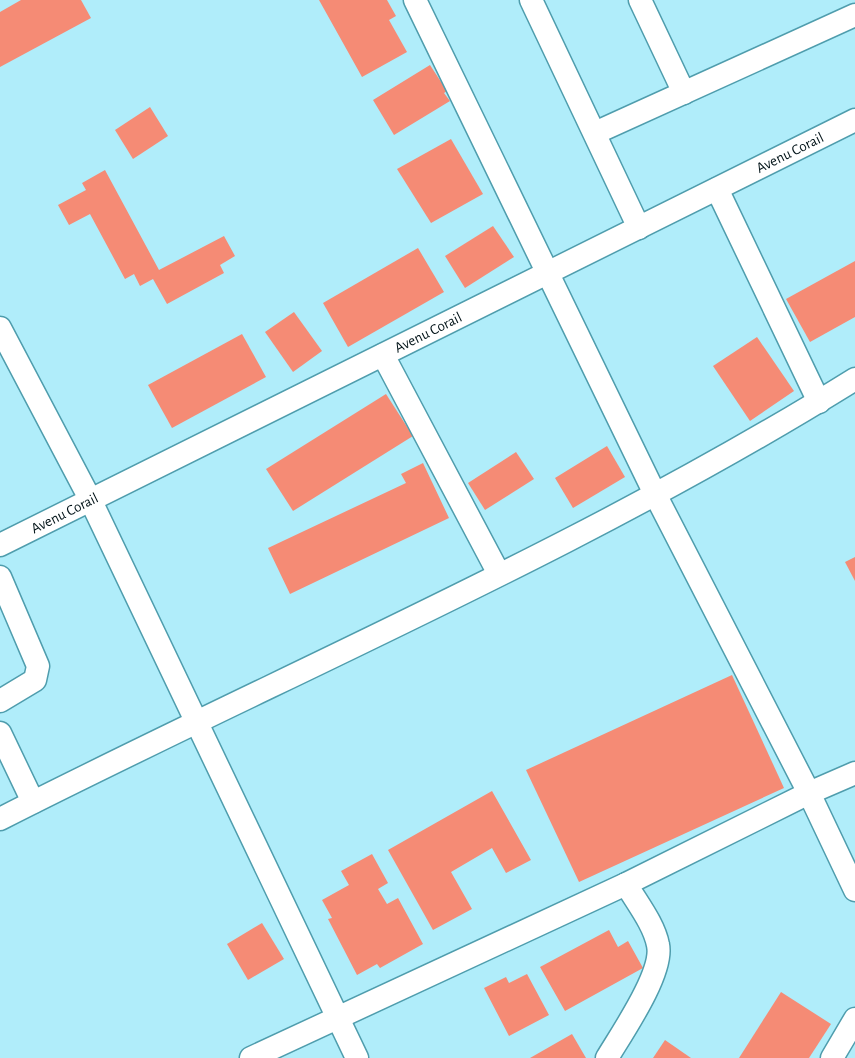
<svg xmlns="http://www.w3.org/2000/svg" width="855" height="1058" font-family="'Alegreya Sans',sans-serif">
<rect width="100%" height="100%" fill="#b0edfa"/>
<g fill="#f58b75">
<polygon points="21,0 81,0 91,18 0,67 0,12"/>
<polygon points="319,0 387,0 396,16 389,20 407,52 362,77"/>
<polygon points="430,65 447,91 444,93 450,101 394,135 373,100"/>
<polygon points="150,107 168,136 133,159 115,130"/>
<polygon points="451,139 483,194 431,223 397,169"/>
<polygon points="105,170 159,270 224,236 235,256 220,265 224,273 167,304 153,279 140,286 134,274 125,279 90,214 69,225 58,205 86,190 82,183"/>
<polygon points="493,226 514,257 465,288 445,256"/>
<polygon points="418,248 444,292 348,347 323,303"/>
<polygon points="855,261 855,317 810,342 786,299"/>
<polygon points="294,312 322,351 293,372 265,332"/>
<polygon points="242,334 266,377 172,428 148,385"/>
<polygon points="757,337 794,391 750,421 713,366"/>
<polygon points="386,394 413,436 293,511 266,469"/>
<polygon points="607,446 625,477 573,508 555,478"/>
<polygon points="516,452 534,479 485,510 468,483"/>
<polygon points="423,463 449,518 290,594 268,548 406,483 401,474"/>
<polygon points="855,557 855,581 845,562"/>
<polygon points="732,675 784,788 579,882 526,770"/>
<polygon points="492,791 531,860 506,873 492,848 451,872 472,909 433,930 388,850"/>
<polygon points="372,854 388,883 378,889 387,904 398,898 423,944 380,968 377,964 357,975 328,919 332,918 322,900 349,885 341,871"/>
<polygon points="262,923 284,959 248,980 227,944"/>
<polygon points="609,930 618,947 628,941 643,968 565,1011 540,967"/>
<polygon points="527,974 549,1015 509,1036 484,988 506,977 509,983"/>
<polygon points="781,992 831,1024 809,1058 739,1058"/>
<polygon points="572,1034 586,1058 530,1058"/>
<polygon points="665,1040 691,1058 653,1058"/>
</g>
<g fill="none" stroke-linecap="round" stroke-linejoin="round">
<defs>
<g id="minor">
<polyline points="415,0 655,494 809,793 855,890"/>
<polyline points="531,0 639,228"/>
<polyline points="640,0 684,93"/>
<polyline points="595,133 855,15"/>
<polyline points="717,189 819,402"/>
<polyline points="0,328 90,499 357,1058"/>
<polyline points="383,355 499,574"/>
<path id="s1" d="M0,545L855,120"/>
<polyline points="0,577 38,666 35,680 0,701"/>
<polyline points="0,733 33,802"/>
<path d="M0,819C285,674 582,549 855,379"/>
<polyline points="251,1058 626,884 809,793 855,773"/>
<path d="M607,1058C622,1033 664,972 658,945C654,924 637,903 626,884"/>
<polyline points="832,1058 855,1019"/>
</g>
</defs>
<use href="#minor" stroke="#4f9dad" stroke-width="25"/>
<use href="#minor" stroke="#fff" stroke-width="22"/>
</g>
<g text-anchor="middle" stroke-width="4" stroke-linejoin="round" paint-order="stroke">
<g font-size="15" fill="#001217" stroke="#b0edfa">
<text dy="5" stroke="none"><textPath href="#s1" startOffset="882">Avenu Corail</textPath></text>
<text dy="5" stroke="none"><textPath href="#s1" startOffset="478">Avenu Corail</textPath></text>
<text dy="5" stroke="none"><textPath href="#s1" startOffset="72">Avenu Corail</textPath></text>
</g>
</g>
</svg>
